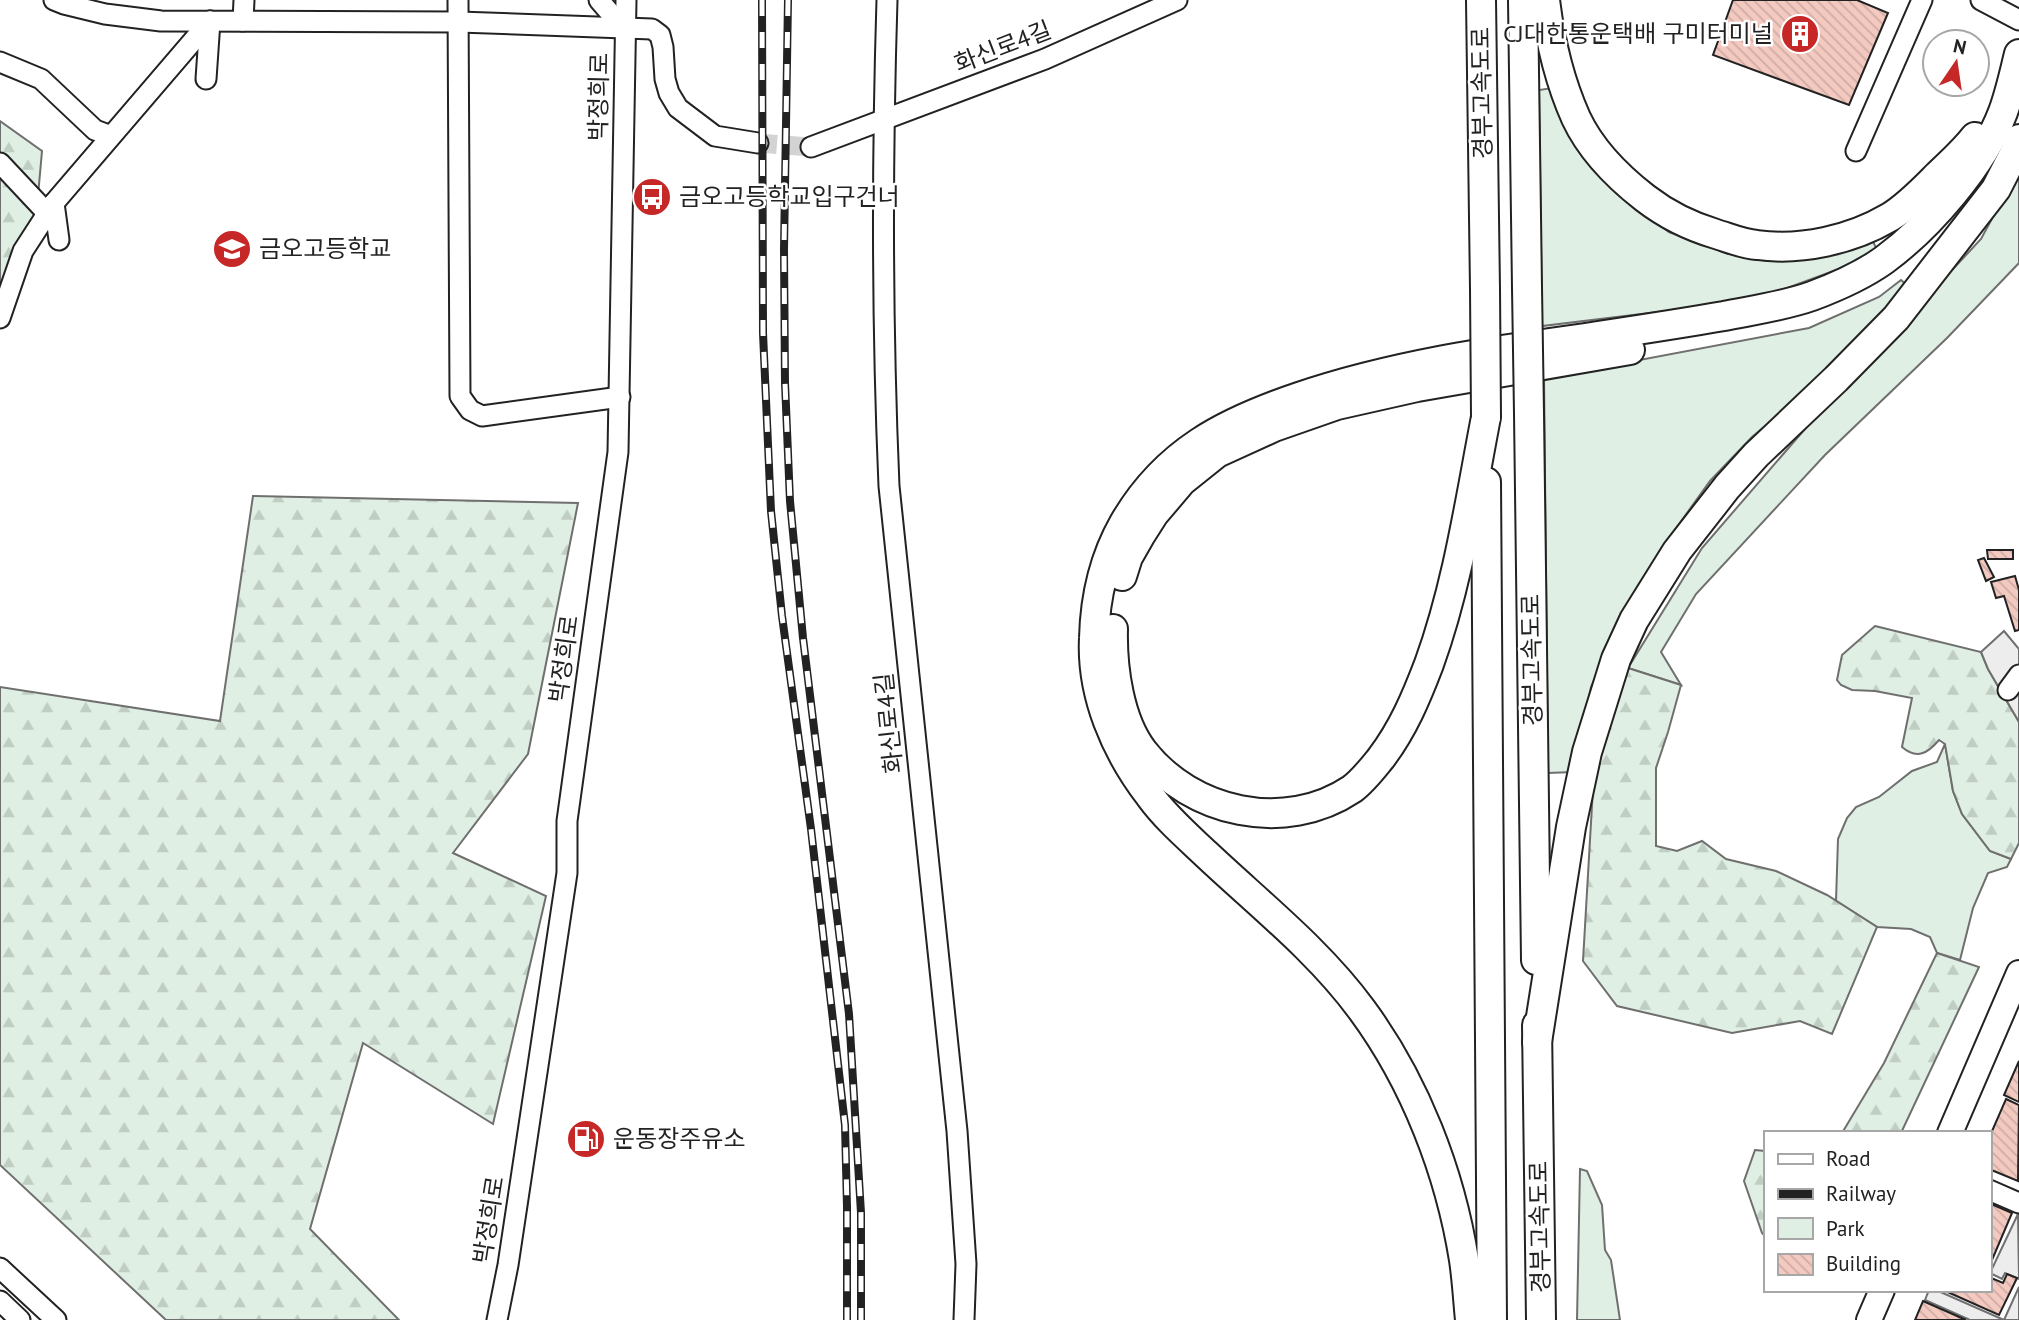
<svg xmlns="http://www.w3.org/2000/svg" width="2019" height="1320" font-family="'PT Sans','Noto Sans KR',sans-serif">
<defs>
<pattern id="forest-firs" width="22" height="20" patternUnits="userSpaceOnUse" patternTransform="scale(1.75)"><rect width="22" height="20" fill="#e0efe3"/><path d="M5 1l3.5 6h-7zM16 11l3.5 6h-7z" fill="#c0cdc2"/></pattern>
<pattern id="building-back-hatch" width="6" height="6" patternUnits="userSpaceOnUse" patternTransform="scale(1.75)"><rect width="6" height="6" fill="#f3c9c0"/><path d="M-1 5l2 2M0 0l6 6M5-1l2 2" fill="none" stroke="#d0aca5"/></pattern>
</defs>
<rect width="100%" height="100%" fill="#fff"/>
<g fill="#e0efe3" stroke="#6f6f6f" stroke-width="2">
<polygon points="1552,88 1575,144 1616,193 1669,232 1729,254 1767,261 1802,259 1871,237 1877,250 1858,262 1776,292 1691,308 1542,326 1539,90"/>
<polygon points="2019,169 2019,263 1947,338 1825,455 1696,594 1661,652 1681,685 1628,668 1702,548 1817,415 1981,239"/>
<polygon points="1901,280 1908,286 1821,379 1752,437 1710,481 1664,545 1626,607 1591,687 1574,772 1548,773 1544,378 1809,328 1879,297"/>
<polygon points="1945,744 1953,791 1962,814 1990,851 2011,859 2007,867 1988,873 1973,908 1960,960 1937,953 1930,937 1911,929 1877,927 1836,901 1838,839 1847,818 1856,807 1879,797 1912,771 1937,762"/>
<polygon points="1580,1169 1587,1171 1602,1205 1605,1250 1611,1260 1620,1320 1577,1320"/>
</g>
<g fill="url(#forest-firs)" stroke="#6f6f6f" stroke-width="2">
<polygon points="0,121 42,151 36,218 0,317"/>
<polygon points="253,496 578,503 528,754 453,853 546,896 493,1124 363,1043 310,1229 399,1320 166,1320 0,1165 0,687 220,721"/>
<path d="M1875,626L1981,652L1988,669L2019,722V843L2011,859L1990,851L1962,814L1953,791L1945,744L1939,740C1928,753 1917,760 1902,747L1912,698L1875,691L1852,690L1841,685L1837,680L1842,655Z"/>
<polygon points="1628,668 1681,685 1668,732 1656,768 1656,846 1677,851 1702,841 1726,859 1776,871 1827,895 1877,927 1832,1034 1800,1021 1732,1033 1617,1006 1583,961 1593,788 1616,693"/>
<polygon points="1937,953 1979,967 1901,1133 1842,1133 1884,1063"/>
<polygon points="1755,1150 1765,1151 1765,1236 1762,1233 1744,1181"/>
</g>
<g fill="#ededed" stroke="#6f6f6f" stroke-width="2">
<polygon points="2004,631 2019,649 2019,722 1988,669 1981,652"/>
<polygon points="2018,1214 2019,1279 2005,1273 2002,1279 1990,1273"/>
<polygon points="2019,1287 2019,1320 1970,1320 1925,1300 1929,1290 1936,1290 2004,1320"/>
</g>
<g fill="url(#building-back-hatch)" stroke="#222" stroke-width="2">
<polygon points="1733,0 1857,0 1888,13 1849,105 1713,55"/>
<polygon points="1987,550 2013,550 2013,559 1988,559"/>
<polygon points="1984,558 1994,577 1986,581 1978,560"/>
<polygon points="2015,576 2019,590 2019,630 2015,631 2004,596 1996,598 1991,582"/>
<polygon points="2019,1061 2019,1102 2004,1095"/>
<polygon points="2006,1099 2019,1105 2018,1181 1989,1169 1989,1138"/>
<polygon points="1989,1203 2012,1213 1989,1267"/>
<polygon points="2007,1274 2017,1278 1999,1315 1943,1290 1989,1290 1989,1277 2003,1283"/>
<polygon points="1923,1301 1966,1320 1915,1320"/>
</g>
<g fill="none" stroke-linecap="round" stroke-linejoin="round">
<polyline stroke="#d3d3d3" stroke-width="19" stroke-dasharray="19 10" stroke-linecap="butt" points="758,143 811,147"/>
<defs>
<g id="minor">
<polyline points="54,0 64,4 105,14 161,21 459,22 652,29 660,35 663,47 665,79 669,93 678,108 715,136 758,143"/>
<polyline points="458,0 460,396 470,410 482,416 620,397"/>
<polyline points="599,0 624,29"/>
<path d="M887,0C882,162 882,324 889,486L957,1131L966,1264L964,1320"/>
<polyline points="1981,0 2019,20"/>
<polyline points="243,21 244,0"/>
<polyline points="0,62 41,79 95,130 111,136"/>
<polyline points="206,79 210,21"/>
<polyline points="811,147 1045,59 1177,0"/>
<polyline points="1856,151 1922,0"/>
<polyline points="0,163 47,213"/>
<polyline points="54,203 59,240"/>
<polyline points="0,318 23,251 54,203 210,21"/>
<polyline points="2008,690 2019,675"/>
<polyline points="1989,1190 2019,1203"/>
<polyline points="0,1268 56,1320"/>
<polyline points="0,1301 20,1320"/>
<polyline points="497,1320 508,1265 567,873 567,821 618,452 626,0"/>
</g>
<g id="major">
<polyline points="1950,1133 2019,973"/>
<polyline points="1869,1320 1882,1290"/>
</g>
<g id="highway">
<polyline points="1481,0 1485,289"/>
<polyline points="1523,0 1527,288"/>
<path d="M1545,0C1550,41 1559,80 1576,118C1591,150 1618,177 1645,198C1667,215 1689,226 1716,234C1729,238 1743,244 1757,245C1801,251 1851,240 1890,217C1908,206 1923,190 1938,175C1951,163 1964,151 1975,137"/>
<polyline points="1529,413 1536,960"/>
<polyline points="1486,482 1492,1320"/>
<polyline points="1122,576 1128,557 1140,536 1154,514 1182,481 1217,453 1274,427 1337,405 1417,387 1630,350"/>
<path d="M1113,629C1112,667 1119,720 1143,751C1191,813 1285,834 1352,789C1363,781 1372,769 1381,758C1403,729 1416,698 1429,664C1458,584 1470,500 1486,417"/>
<polyline points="1537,1025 1541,1320"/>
<polyline points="1537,1042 1571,827 1587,752 1616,659 1634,620 1677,551 1727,487 1756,455 1836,379 1896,318 1996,189 2015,152 2019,139"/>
<path d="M1470,1320C1468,1300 1467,1280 1464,1260C1450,1172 1415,1082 1362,1010C1319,951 1259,904 1206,854C1187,836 1166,818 1150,796C1116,752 1091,695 1094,638C1095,598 1104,558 1124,523C1165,452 1225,422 1299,397C1390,366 1490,351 1585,338C1631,331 1678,324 1724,316C1754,310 1784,306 1812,296C1836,287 1863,275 1884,260C1929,227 1983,165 2003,112C2010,93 2014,74 2019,54"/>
</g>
</defs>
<use href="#minor" stroke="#222" stroke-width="23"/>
<use href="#major" stroke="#222" stroke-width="28"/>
<use href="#highway" stroke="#222" stroke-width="32"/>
<use href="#minor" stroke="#fff" stroke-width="19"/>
<use href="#major" stroke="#fff" stroke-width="24"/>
<use href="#highway" stroke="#fff" stroke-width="28"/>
<defs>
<g id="rail">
<polyline points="762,0 763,333 771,511 782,616 811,829 845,1125 847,1207 847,1320"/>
<polyline points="788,0 784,249 785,383 790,501 803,638 849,1014 861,1213 861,1320"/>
</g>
</defs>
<use href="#rail" stroke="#222" stroke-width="8"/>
<use href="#rail" stroke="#fff" stroke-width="5" stroke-dasharray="16" stroke-linecap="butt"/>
<defs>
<g id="highway-bridge">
<polyline points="1527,288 1529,413"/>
<polyline points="1485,289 1486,417"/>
</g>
</defs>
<use href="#highway-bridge" stroke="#222" stroke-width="32" stroke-linecap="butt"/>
<use href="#highway-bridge" stroke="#fff" stroke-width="28"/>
</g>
<defs>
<symbol id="building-disc" viewBox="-11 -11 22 22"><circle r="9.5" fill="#c62828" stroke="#fff"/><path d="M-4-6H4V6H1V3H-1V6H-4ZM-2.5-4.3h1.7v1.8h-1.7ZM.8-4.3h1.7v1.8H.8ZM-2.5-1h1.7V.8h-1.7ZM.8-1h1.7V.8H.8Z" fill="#fff"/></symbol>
<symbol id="bus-disc" viewBox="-11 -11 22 22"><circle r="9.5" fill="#c62828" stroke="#fff"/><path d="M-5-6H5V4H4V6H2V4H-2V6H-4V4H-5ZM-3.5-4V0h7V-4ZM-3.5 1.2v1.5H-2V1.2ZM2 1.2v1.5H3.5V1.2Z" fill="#fff"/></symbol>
<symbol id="school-disc" viewBox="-11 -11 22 22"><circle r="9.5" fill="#c62828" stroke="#fff"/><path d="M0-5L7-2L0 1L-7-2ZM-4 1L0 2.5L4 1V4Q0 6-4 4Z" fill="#fff"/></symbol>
<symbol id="fuel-disc" viewBox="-11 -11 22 22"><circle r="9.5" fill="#c62828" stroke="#fff"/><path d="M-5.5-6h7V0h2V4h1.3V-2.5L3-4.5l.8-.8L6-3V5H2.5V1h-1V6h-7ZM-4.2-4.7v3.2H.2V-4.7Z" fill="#fff"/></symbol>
</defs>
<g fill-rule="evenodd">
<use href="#building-disc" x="1778" y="12" width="44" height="44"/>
<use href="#bus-disc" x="630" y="175" width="44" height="44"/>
<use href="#school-disc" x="210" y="227" width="44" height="44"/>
<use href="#fuel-disc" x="564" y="1117" width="44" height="44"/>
</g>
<g text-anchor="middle" stroke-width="5" stroke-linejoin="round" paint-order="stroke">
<g font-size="24" fill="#222" stroke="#fff" text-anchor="start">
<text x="1773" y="42" text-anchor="end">CJ대한통운택배 구미터미널</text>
<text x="679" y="205">금오고등학교입구건너</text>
<text x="259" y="257">금오고등학교</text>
<text x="613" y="1147">운동장주유소</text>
</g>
<g font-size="24" fill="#222" stroke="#fff">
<text transform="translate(1003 47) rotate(-21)" y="8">화신로4길</text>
<text transform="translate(1482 93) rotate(-91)" y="8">경부고속도로</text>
<text transform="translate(599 97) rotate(-89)" y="8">박정희로</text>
<text transform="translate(564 659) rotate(-82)" y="8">박정희로</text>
<text transform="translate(1532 660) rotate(-91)" y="8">경부고속도로</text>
<text transform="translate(889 723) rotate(-96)" y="8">화신로4길</text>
<text transform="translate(489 1220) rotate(-81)" y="8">박정희로</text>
<text transform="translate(1540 1227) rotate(-91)" y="8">경부고속도로</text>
</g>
</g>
<rect x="1764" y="1131" width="228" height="161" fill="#ffffff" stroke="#a7a7a7" stroke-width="2"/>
<rect x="1778" y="1154" width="35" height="10" fill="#ffffff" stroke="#a7a7a7" stroke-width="2"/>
<text x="1826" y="1166" font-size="21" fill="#222222">Road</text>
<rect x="1778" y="1189" width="35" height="10" fill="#222222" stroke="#a7a7a7" stroke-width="2"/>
<text x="1826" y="1201" font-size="21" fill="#222222">Railway</text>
<rect x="1778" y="1218" width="35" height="21" fill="#e0efe3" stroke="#a7a7a7" stroke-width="2"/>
<text x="1826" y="1236" font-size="21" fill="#222222">Park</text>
<rect x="1778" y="1254" width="35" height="21" fill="url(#building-back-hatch)" stroke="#a7a7a7" stroke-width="2"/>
<text x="1826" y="1271" font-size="21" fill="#222222">Building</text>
<g transform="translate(1956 63) rotate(13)"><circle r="33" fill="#ffffff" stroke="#a7a7a7" stroke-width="2"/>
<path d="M0-5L12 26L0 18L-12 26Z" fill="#c62828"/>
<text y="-10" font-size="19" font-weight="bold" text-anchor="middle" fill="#222222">N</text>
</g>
</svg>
